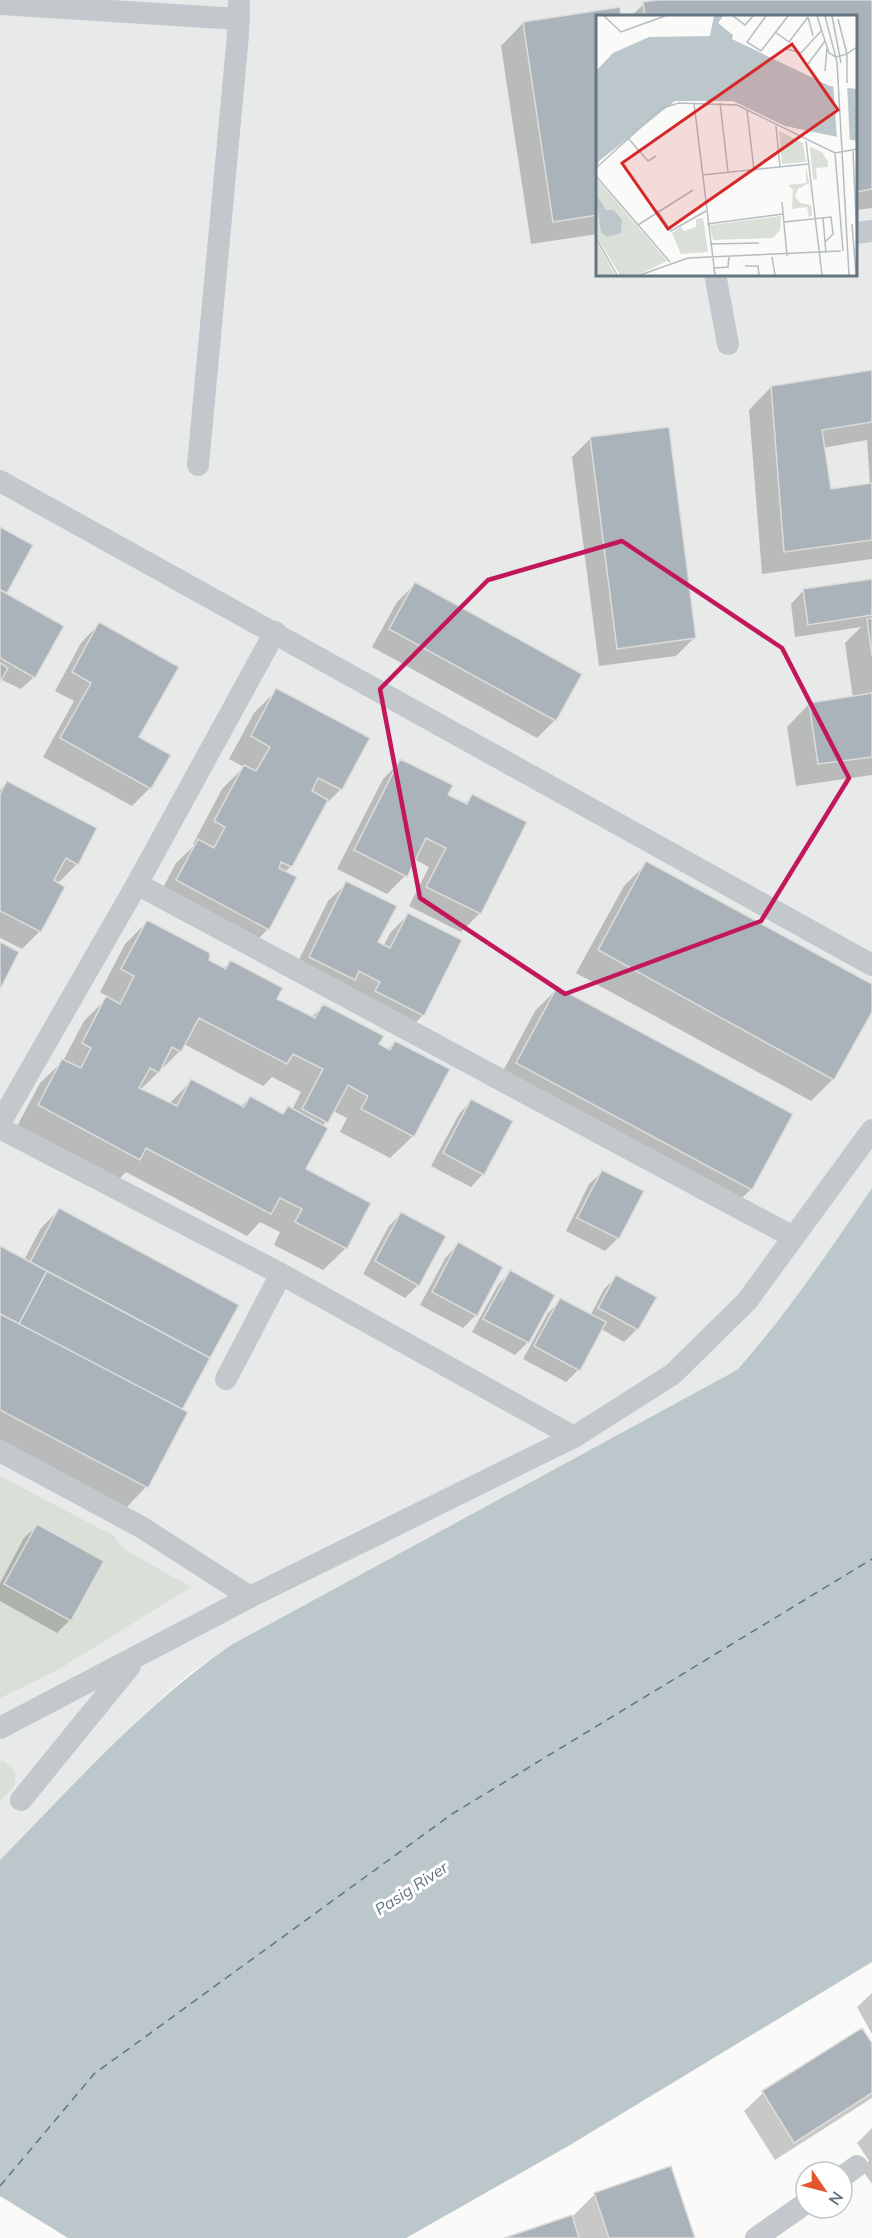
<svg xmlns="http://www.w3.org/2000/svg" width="872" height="2238" font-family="Mulish,sans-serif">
<rect width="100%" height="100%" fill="#fafaf8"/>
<path fill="#e8e9e9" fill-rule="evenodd" d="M0,0H872V1188L803,1290L772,1331L737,1370L231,1645L189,1674L142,1716L0,1860ZM598,16H856V274H598Z"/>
<g fill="#dadfd7" fill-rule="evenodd">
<path d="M0,1476L114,1536L123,1549L191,1587L56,1671L0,1698ZM37,1524L104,1561L71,1621L4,1584Z"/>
<polygon points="0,1761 4,1761 16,1773 14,1786 0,1801"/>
</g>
<path fill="#bbc7cb" d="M872,1188V1962L570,2145L406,2238H0V1860C74,1785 144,1705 231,1645L737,1370C788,1313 829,1251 872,1188Z"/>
<polygon fill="#fafaf8" points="0,2196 68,2238 0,2238"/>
<g fill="#0003" fill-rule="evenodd">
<polygon points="666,0 872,0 872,208 856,210 856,16 631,16 644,4"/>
<polygon points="619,8 620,16 598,16 598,234 531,244 501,46 523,23"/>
<path d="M872,372V559L762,574L749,410L771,387ZM867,440L870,485L830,490L823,448Z"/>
<polygon points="590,439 694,638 676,656 599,666 572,457"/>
<polygon points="0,529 31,546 4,594 34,677 21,689 0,679"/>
<polygon points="872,580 872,775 796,786 787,727 809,704 853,698 845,643 861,627 795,637 791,604 803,591"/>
<polygon points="415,584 555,720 537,738 372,647 397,602"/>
<polygon points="99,624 137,738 150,788 132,806 43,757 74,701 55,691 81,643"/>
<polygon points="277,690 367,738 341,789 321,809 291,866 285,872 268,929 245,952 155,903 176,863 195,845 193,844 222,789 244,767 229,759 254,713"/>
<polygon points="401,761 446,795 464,804 473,796 525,822 480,913 461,932 409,906 429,867 414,859 405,876 387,894 337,869 383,779"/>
<polygon points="7,783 77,864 57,884 40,931 22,949 0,938 0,790"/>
<polygon points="647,863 872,986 872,1009 833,1079 811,1101 576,973 624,886"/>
<polygon points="347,883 376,943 383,947 390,933 408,915 423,1015 405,1033 291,976 328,901"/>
<path d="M147,922L223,969L231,962L275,1000L311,1018L323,1006L377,1045L387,1050L395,1042L413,1136L390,1158L340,1132L347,1118L333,1111L322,1127L303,1170L346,1248L323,1270L274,1245L280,1232L260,1222L247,1236L126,1172L117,1181L16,1128L40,1083L63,1061L84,1021L108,997L100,992L125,944ZM184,1044L263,1086L272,1077L301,1092L292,1110L288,1108L282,1115L250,1098L240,1107L191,1081L169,1104L140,1090L180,1051Z"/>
<polygon points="557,989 751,1189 728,1212 495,1086 535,1011"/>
<polygon points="471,1101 483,1174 471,1187 431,1166 459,1114"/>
<polygon points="602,1172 618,1238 605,1251 566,1231 589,1184"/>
<polygon points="59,1210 181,1410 186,1413 146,1487 124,1510 0,1444 0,1247 24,1260 41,1228"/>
<polygon points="401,1214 418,1285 405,1298 363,1274 389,1226"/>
<polygon points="459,1244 476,1315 463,1328 420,1305 446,1257"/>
<polygon points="510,1272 553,1296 528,1342 515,1355 472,1332 498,1285"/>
<polygon points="616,1277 637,1329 624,1342 601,1329 578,1370 566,1382 523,1359 548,1313 561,1300 590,1316 604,1289"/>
<polygon points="37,1526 70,1620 57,1633 0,1601 0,1583 24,1538"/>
<polygon points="872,1993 872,2034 857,2007"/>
<polygon points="862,2030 872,2046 872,2098 775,2160 744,2111 763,2093"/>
<polygon points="872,2128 872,2184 861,2168 869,2161 857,2143"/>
<polygon points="595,2194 693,2238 508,2238 571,2218"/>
</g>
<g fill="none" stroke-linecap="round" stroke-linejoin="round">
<polyline stroke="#60757c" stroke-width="1.5" stroke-dasharray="8 6" stroke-linecap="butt" points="0,2186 94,2074 452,1814 872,1559"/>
</g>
<g fill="#aab3b9" stroke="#dcdcda" stroke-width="1.5">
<polygon points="657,0 872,0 872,189 856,192 856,16 645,16 643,2"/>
<polygon points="620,7 621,16 598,16 598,215 553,222 523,22"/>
<polygon points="872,370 872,422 822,430 831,489 872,483 872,540 784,552 771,386"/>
<polygon points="669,427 696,638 617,649 590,437"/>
<polygon points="0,527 33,545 7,593 0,590"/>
<polygon points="872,579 872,615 808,625 803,589"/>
<polygon points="415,582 582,674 556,721 389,629"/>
<polygon points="0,590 64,626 35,678 0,658"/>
<polygon points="872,618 872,656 867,619"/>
<polygon points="99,622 179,667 139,737 171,755 151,789 60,738 91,683 72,672"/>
<polygon points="0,663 8,668 0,682"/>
<polygon points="276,688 370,738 342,790 318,778 312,791 328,800 292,867 281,862 279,868 297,877 269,930 176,880 198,839 214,848 225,827 214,821 244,765 256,771 270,747 251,736"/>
<polygon points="872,693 872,757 818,764 809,703"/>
<polygon points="400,759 453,785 448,795 467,804 472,794 527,822 481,914 426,887 446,848 426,838 407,877 354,850"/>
<polygon points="7,781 97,828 78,865 66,858 54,880 65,887 41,932 0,911 0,794"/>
<polygon points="646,861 872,984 872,1012 834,1080 598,950"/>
<polygon points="346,881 397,906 378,942 390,948 408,913 462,940 424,1016 375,991 380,982 359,971 355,980 309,957"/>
<polygon points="147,920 210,953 209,960 226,969 230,960 283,988 277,999 315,1018 323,1004 384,1036 379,1044 390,1050 395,1041 450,1069 414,1137 361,1109 368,1096 348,1085 328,1123 302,1109 323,1069 293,1054 287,1064 199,1018 181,1052 172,1047 159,1073 150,1068 139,1088 177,1106 191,1079 244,1107 250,1096 283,1114 288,1106 328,1128 306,1169 371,1203 347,1249 295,1222 302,1209 280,1198 271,1214 146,1148 140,1160 38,1105 62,1059 81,1068 91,1048 82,1043 106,996 120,1004 134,976 121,969"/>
<polygon points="0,942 19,952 0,990"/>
<polygon points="557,987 793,1114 752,1190 516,1063"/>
<polygon points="471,1099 513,1121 484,1175 443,1153"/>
<polygon points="602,1170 644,1191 619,1239 577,1218"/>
<polygon points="59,1208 239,1305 210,1358 30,1262"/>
<polygon points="401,1212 446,1236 419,1286 375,1261"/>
<polygon points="458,1242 503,1267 477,1316 432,1292"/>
<polygon points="0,1246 47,1271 19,1324 0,1314"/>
<polygon points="510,1270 555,1295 529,1343 483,1319"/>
<polygon points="47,1271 210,1358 182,1410 19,1324"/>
<polygon points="616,1275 657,1297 638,1330 598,1308"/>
<polygon points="560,1298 606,1322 580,1371 534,1346"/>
<polygon points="0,1314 188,1412 148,1488 0,1410"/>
<polygon points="37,1524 104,1561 71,1621 4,1584"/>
<polygon points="862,2028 872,2043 872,2093 794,2143 762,2091"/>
<polygon points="671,2166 695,2238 609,2238 594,2193"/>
<polygon points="572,2215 579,2238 504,2238"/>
</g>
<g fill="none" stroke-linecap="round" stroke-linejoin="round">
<g stroke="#c3c8cc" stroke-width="22">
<polyline points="0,4 239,19"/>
<polyline points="856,233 872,231"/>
<polyline points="715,274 728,344"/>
<polyline points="198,465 238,35 239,0"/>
<polyline points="0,481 872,965"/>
<polyline points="137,884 793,1237"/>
<polyline points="0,1123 137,884 275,632"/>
<polyline points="0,1128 281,1274 574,1437"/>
<polyline points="226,1379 281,1274"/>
<polyline points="0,1451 141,1527 250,1597"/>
<polyline points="0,1728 250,1597 574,1437 673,1374 747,1301 872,1130"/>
<polyline points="21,1800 130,1666"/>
<polyline points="842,2177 857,2166"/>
<polyline points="756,2238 806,2203"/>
</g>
</g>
<path fill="none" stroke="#c2185b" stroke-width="4.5" stroke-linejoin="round" d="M622,541L782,648L849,778L761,921L565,994L420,898L380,689L488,580Z"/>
<g text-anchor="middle" stroke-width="6" stroke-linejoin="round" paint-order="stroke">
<g font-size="16" font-style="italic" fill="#60757c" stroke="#fff">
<text transform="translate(411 1888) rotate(-33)" y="6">Pasig River</text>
</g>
</g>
<g transform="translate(596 15)">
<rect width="261" height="261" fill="#fafaf8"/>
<path d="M183,116L207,128L210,147L186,149ZM214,132L226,137L232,147V152L220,153L221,165L217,164ZM210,151L213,168L202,174L199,181L204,188L215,190L216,200L213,202L211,192L196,194L197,175L192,170L210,168ZM0,163L71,246L42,260H24L0,221ZM185,201L184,215L177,223L117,225L114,210ZM107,203L112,237L85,239L76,218L85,212L88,216L100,212V204ZM0,225L19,260H0Z" fill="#dadfd7"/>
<path d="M118,1H127L122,8L137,20L136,24L234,71L261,74V126L189,111L137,86H79L3,146L0,154V56L17,38L53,22L114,21ZM0,179L10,195H18L26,205L25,218L11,222L5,217Z" fill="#bbc7cb"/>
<path d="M237,68L251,69L254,129L241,124Z" fill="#fafaf8"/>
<path fill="none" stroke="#bbc7cb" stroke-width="3" d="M0,103L50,65L89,54L127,58L186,84L240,98"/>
<path fill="none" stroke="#b5bdc2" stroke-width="1.5" d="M8,1L25,17L69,1M137,1L149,10L157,1M170,1L151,27L165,36L192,1M221,1L233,38L240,42L251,39L242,4M229,1L241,47L253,260M236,1L245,48M212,2L217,21M179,17L193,27L212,2M191,34L205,38L226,15M212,49L229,26M229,56L231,33M251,68V39L261,32M98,88L119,260M124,88L132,157M151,95L158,155M180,111L184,152M32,123L52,146L60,141M210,126L226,260M257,136L261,225M239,138L247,236M0,153L66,93L83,88L141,90L239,138L261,134M106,160L212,149M0,161L74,247M186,187L191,241M61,195L75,216L110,196M227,203L230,238M188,207L235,202L237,219L229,227M111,209L187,199M256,209L260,260M42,210L97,175M0,223L21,260M114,229L163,228M176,242L179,260M149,251H162L163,260M118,253L132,252L133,241M44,260L92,243L245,236"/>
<path fill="#d62828" fill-opacity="0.15" stroke="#d62828" stroke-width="3" d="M196,29L242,95L72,214L26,148Z"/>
<rect width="261" height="261" fill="none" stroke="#657683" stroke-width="3"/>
</g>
<g transform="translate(824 2190) rotate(125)"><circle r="28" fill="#ffffff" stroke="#c1c8cd" stroke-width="1.5"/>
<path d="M0-4.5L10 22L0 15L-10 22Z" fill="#e4572e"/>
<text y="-9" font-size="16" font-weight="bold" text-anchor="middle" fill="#657683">N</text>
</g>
</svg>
